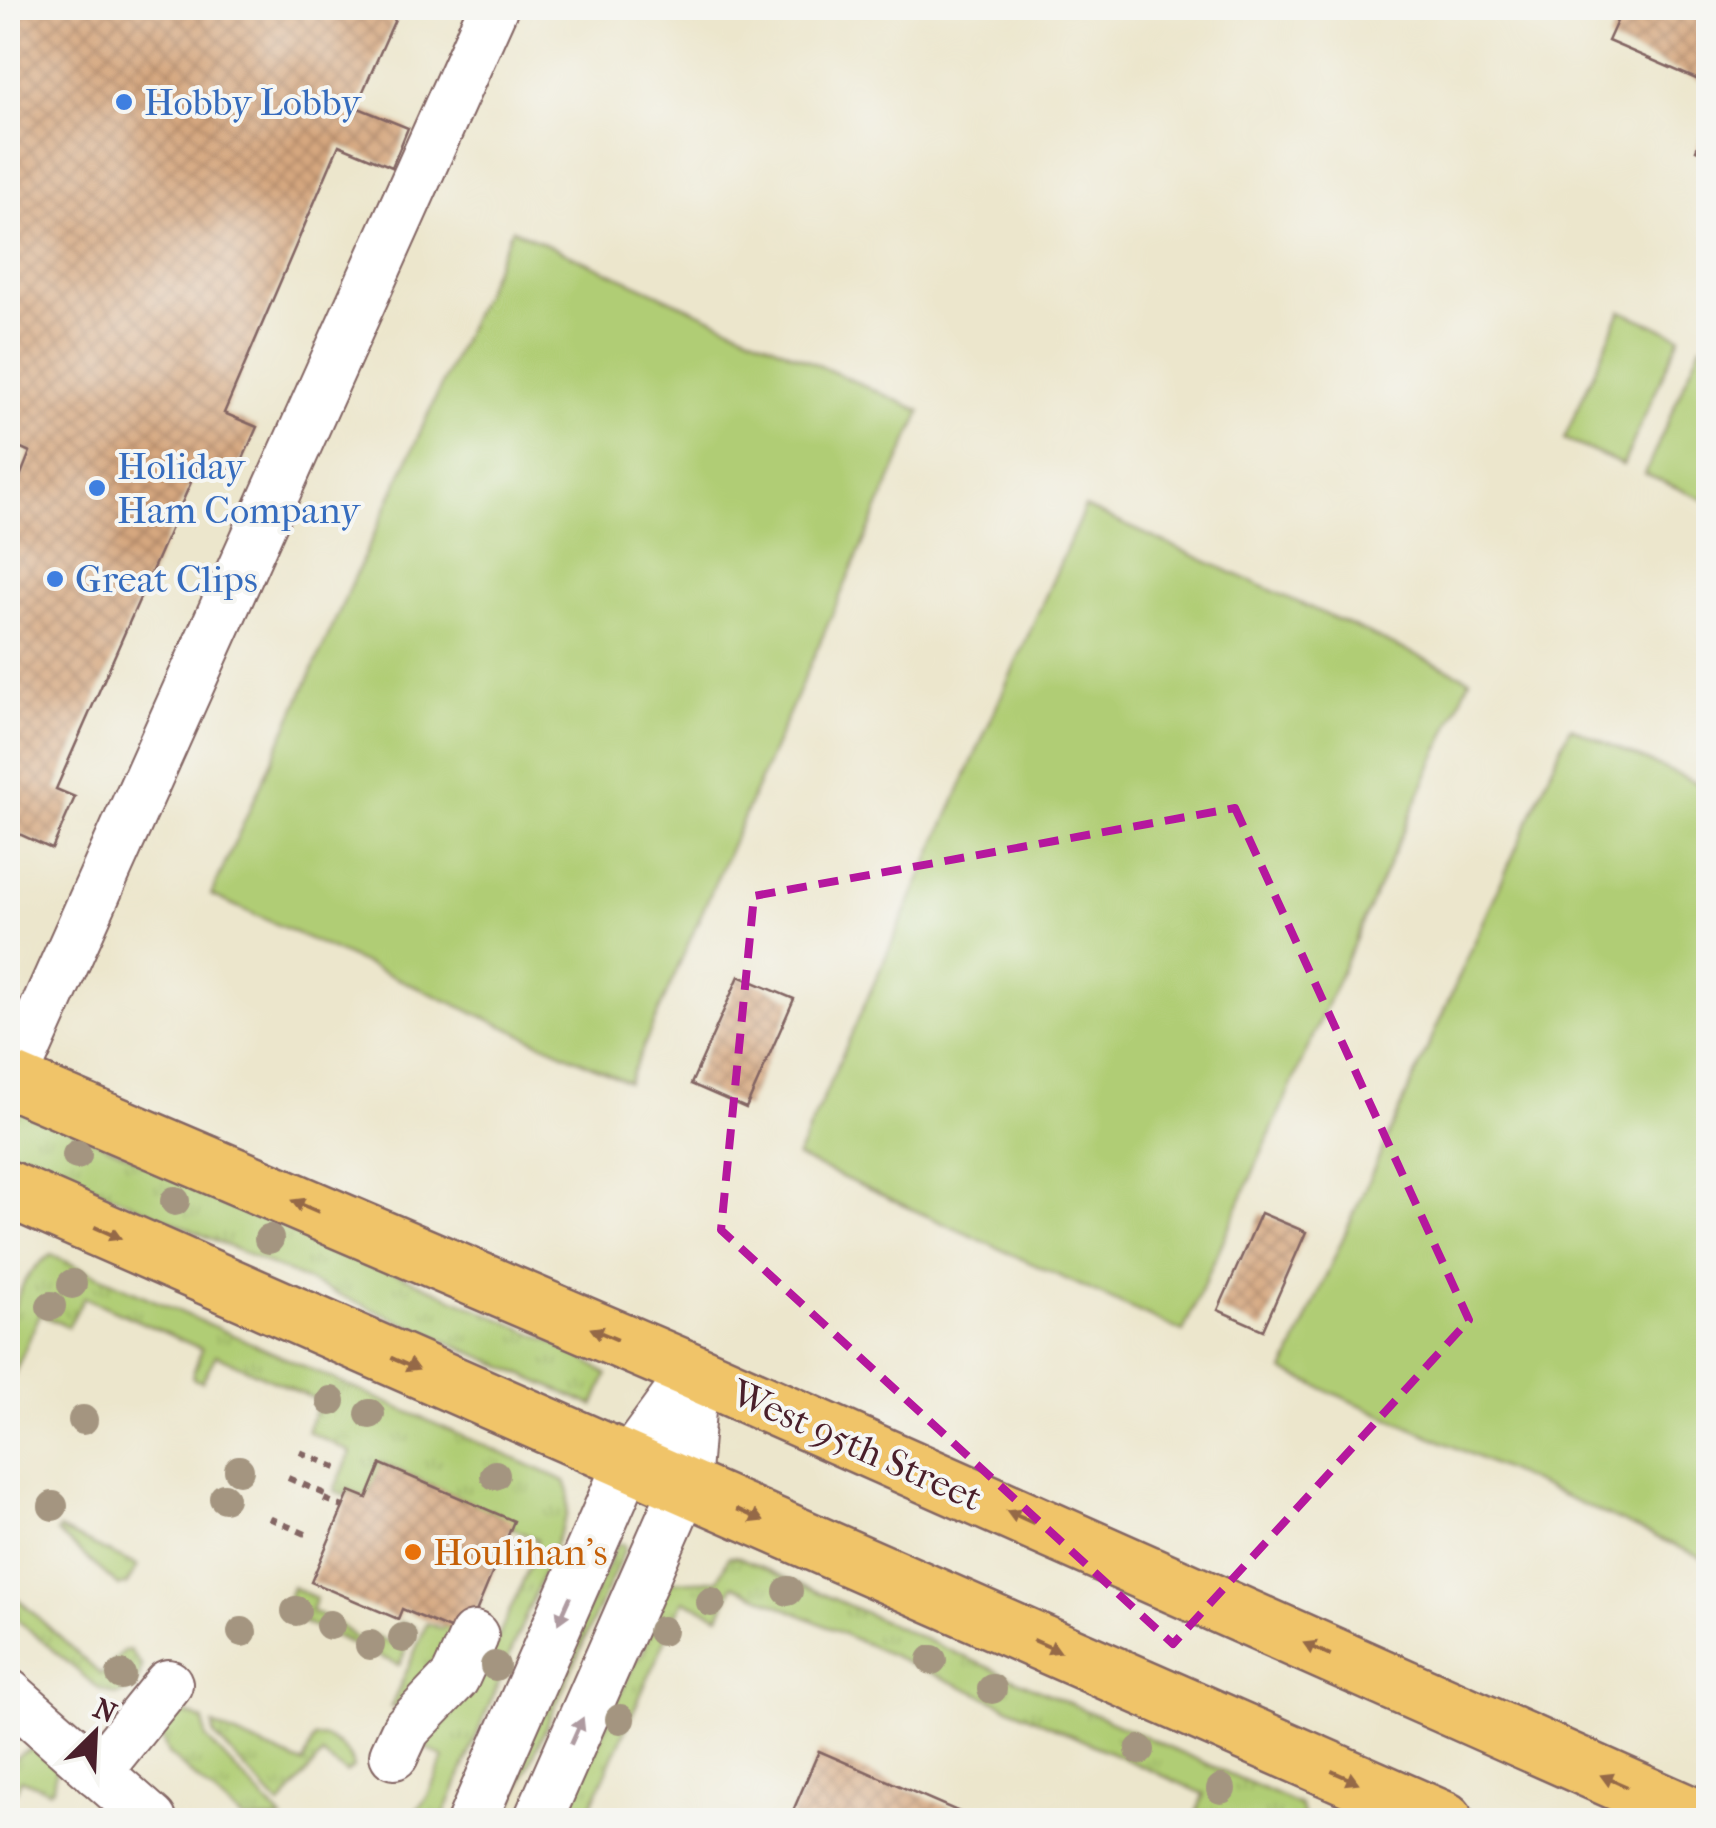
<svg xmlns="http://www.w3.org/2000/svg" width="1716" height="1828" font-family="'IM FELL French Canon',serif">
<defs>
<pattern id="grass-tufts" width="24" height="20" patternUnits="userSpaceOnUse" patternTransform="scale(2.5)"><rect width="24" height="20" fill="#b0cd74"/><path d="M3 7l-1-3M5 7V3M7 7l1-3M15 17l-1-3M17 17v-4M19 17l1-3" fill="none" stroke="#99b065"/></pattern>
<pattern id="building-cross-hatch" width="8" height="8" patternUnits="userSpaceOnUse" patternTransform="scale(2.5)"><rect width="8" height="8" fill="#d5a77f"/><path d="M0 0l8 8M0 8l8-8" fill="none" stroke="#af8768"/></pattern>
</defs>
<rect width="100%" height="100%" fill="#f6f6f2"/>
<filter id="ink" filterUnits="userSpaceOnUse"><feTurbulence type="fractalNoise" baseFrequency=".01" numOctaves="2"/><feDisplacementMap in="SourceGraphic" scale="20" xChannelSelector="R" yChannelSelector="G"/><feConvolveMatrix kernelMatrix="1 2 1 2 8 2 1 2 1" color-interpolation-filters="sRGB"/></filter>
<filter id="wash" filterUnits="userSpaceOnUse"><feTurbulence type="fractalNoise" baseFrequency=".0048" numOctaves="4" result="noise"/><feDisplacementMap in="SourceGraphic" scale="40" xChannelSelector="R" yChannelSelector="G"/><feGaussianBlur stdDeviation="2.25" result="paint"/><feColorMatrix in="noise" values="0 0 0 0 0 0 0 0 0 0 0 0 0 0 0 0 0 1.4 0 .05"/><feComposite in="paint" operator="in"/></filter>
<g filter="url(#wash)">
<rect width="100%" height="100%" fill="#ece6cc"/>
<g fill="url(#grass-tufts)" stroke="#7d7650" stroke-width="2.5">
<polygon points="8,1102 575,1352 607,1375 594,1406 8,1150"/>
<path d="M51,1255L565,1481L569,1492L567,1515L442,1820H409L428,1796L444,1758L423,1746L481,1676L533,1558L537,1540L510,1527L492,1512L382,1463L367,1498L349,1490L345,1496L334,1491L351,1452L307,1431L319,1401L216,1355L202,1382L194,1379L192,1376L202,1349L84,1297L68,1327L40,1314L8,1388C8,1342 6,1281 51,1255Z"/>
<polygon points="59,1529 138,1566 126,1585 119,1586 57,1532"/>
<polygon points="617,1544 623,1544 625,1548 505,1820 495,1820"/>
<polygon points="729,1556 739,1557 1275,1794 1300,1805 1305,1820 1193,1820 1204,1794 733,1585 719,1616 683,1600 585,1820 564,1820 635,1661 643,1653 669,1582 718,1580"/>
<polygon points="292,1587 316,1598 311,1611 334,1621 364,1644 370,1634 389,1642 393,1641 401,1622 416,1628 399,1665 283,1613"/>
<polygon points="8,1590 101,1675 124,1651 130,1650 142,1667 138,1681 128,1691 117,1695 100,1690 8,1612"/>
<polygon points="446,1622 459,1627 443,1661 397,1706 391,1707 427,1623 442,1629"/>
<polygon points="174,1707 204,1721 206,1738 283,1820 244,1820 168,1754 161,1736"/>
<path d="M213,1725L303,1764L314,1738L324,1737C339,1744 350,1751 353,1768L346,1773L322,1755L280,1806L214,1735Z"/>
<path d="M32,1749L38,1750L56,1766L53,1788L49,1791L21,1779L8,1810C8,1784 2,1757 32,1749Z"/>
</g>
<g fill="#b0cd74" stroke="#7d7650" stroke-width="2.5">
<polygon points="512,229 921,411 628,1082 211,895"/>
<polygon points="1621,311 1680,336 1623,465 1564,439"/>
<polygon points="1701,345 1708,348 1708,493 1705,500 1645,474"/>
<polygon points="1085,507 1470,679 1183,1332 797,1157"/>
<polygon points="1570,727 1708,788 1708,1546 1703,1558 1284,1371"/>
</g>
<g id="blocks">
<g fill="url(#building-cross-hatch)">
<polygon points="11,8 400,8 356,107 408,128 392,167 339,145 224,413 257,427 234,479 199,464 56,789 75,797 52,849 8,829 8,507 30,452 8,442 8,16"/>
<polygon points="1623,8 1708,8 1708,84 1608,41"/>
<polygon points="1708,122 1708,155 1696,150"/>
<polygon points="739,976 794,999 746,1108 691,1084"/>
<polygon points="1261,1213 1306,1232 1263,1330 1218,1310"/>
<polygon points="381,1464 514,1521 466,1636 402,1609 398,1619 311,1582 350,1491 367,1498"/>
<polygon points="819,1751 978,1820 789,1820"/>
</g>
</g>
</g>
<g filter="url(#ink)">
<use href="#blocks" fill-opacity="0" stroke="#836563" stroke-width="2.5"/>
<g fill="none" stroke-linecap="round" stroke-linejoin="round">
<defs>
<g id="minor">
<polyline points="12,1081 493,8"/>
<polyline points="8,1693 152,1820"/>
<polyline points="394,1755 406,1729 455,1678 474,1636"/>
<polyline points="97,1772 168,1684"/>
<polyline points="472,1820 629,1461 694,1372"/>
<polyline points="538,1820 685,1486 694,1372"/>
</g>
<g id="major">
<polyline points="8,1079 694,1372 1703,1820"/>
<polyline points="8,1189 1445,1820"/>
</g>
</defs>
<use href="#minor" stroke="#836563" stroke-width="52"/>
<use href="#major" stroke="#836563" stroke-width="60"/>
<g stroke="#836563" stroke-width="6" stroke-dasharray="8 8" stroke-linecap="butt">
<polyline points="300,1452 337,1468"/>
<polyline points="288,1478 325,1494"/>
<polyline points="324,1499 343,1507"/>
<polyline points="269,1518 308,1535"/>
</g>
<use href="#minor" stroke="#fff" stroke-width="48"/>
<use href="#major" stroke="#f0c469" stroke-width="55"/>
</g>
<g fill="#a49580">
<circle cx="77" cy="1155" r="15"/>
<circle cx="175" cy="1201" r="15"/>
<circle cx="269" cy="1239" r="15"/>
<circle cx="72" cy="1284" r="15"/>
<circle cx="51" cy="1306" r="15"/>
<circle cx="331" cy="1401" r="15"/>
<circle cx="370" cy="1414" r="15"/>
<circle cx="83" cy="1420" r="15"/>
<circle cx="239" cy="1470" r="15"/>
<circle cx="495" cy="1475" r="15"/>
<circle cx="224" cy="1498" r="15"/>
<circle cx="53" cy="1506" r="15"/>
<circle cx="514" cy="1553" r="15"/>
<circle cx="788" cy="1591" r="15"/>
<circle cx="711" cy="1602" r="15"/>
<circle cx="296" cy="1611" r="15"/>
<circle cx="330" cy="1625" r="15"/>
<circle cx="662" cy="1631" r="15"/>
<circle cx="242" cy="1632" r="15"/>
<circle cx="403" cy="1638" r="15"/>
<circle cx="370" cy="1645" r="15"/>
<circle cx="932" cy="1660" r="15"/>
<circle cx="495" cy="1666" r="15"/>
<circle cx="121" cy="1675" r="15"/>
<circle cx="992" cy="1689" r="15"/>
<circle cx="620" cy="1719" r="15"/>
<circle cx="1140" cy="1750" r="15"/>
<circle cx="1221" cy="1789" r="15"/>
</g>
<defs><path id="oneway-solid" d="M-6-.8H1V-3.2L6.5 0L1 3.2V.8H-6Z" transform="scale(2.5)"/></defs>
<g fill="#956947">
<use href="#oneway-solid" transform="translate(305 1206) rotate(-157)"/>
<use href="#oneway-solid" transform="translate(108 1233) rotate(24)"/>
<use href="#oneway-solid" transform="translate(604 1334) rotate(-157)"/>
<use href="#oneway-solid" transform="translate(405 1364) rotate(24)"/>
<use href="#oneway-solid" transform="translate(750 1515) rotate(24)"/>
<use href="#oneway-solid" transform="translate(1020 1517) rotate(-156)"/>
<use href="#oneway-solid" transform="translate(1047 1646) rotate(24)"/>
<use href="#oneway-solid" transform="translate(1317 1649) rotate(-156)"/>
<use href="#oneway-solid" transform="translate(1345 1777) rotate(24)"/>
<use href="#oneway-solid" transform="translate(1614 1781) rotate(-156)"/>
</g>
<g fill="#ae9aa0">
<use href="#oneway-solid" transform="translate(564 1610) rotate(114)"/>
<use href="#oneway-solid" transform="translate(577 1731) rotate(-66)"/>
</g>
</g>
<path fill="none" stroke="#b5179e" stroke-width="8" stroke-dasharray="20 12" stroke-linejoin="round" d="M1235,808L1469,1320L1173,1644L721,1230L754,896Z"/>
<g fill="#3f7fe0" stroke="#f6f6f2" stroke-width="4">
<circle cx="124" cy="102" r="10"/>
<circle cx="97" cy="488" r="10"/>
<circle cx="55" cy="579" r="10"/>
</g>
<circle fill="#e8710a" stroke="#f6f6f2" stroke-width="4" cx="413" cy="1552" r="10"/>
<g text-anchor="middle" stroke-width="8" stroke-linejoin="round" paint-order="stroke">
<g font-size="38" fill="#366cbe" stroke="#f6f6f2" text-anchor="start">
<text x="144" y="115">Hobby Lobby</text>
<text x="117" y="479">Holiday<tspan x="117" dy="44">Ham Company</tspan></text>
<text x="75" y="592">Great Clips</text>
</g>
<g font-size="38" fill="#4a1f2b" stroke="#f6f6f2">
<text transform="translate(857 1445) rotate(24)" y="13">West 95th Street</text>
</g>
<g font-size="38" fill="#c56008" stroke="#f6f6f2" text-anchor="start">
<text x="433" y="1565">Houlihan's</text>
</g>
</g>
<rect width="1716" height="1828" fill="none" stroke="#f6f6f2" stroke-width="40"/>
<g transform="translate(95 1733) rotate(24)" stroke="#f6f6f2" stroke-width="8" paint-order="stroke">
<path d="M0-8L18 38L0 25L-18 38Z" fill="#4a1f2b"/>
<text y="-15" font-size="28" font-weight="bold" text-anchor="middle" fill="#4a1f2b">N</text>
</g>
</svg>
